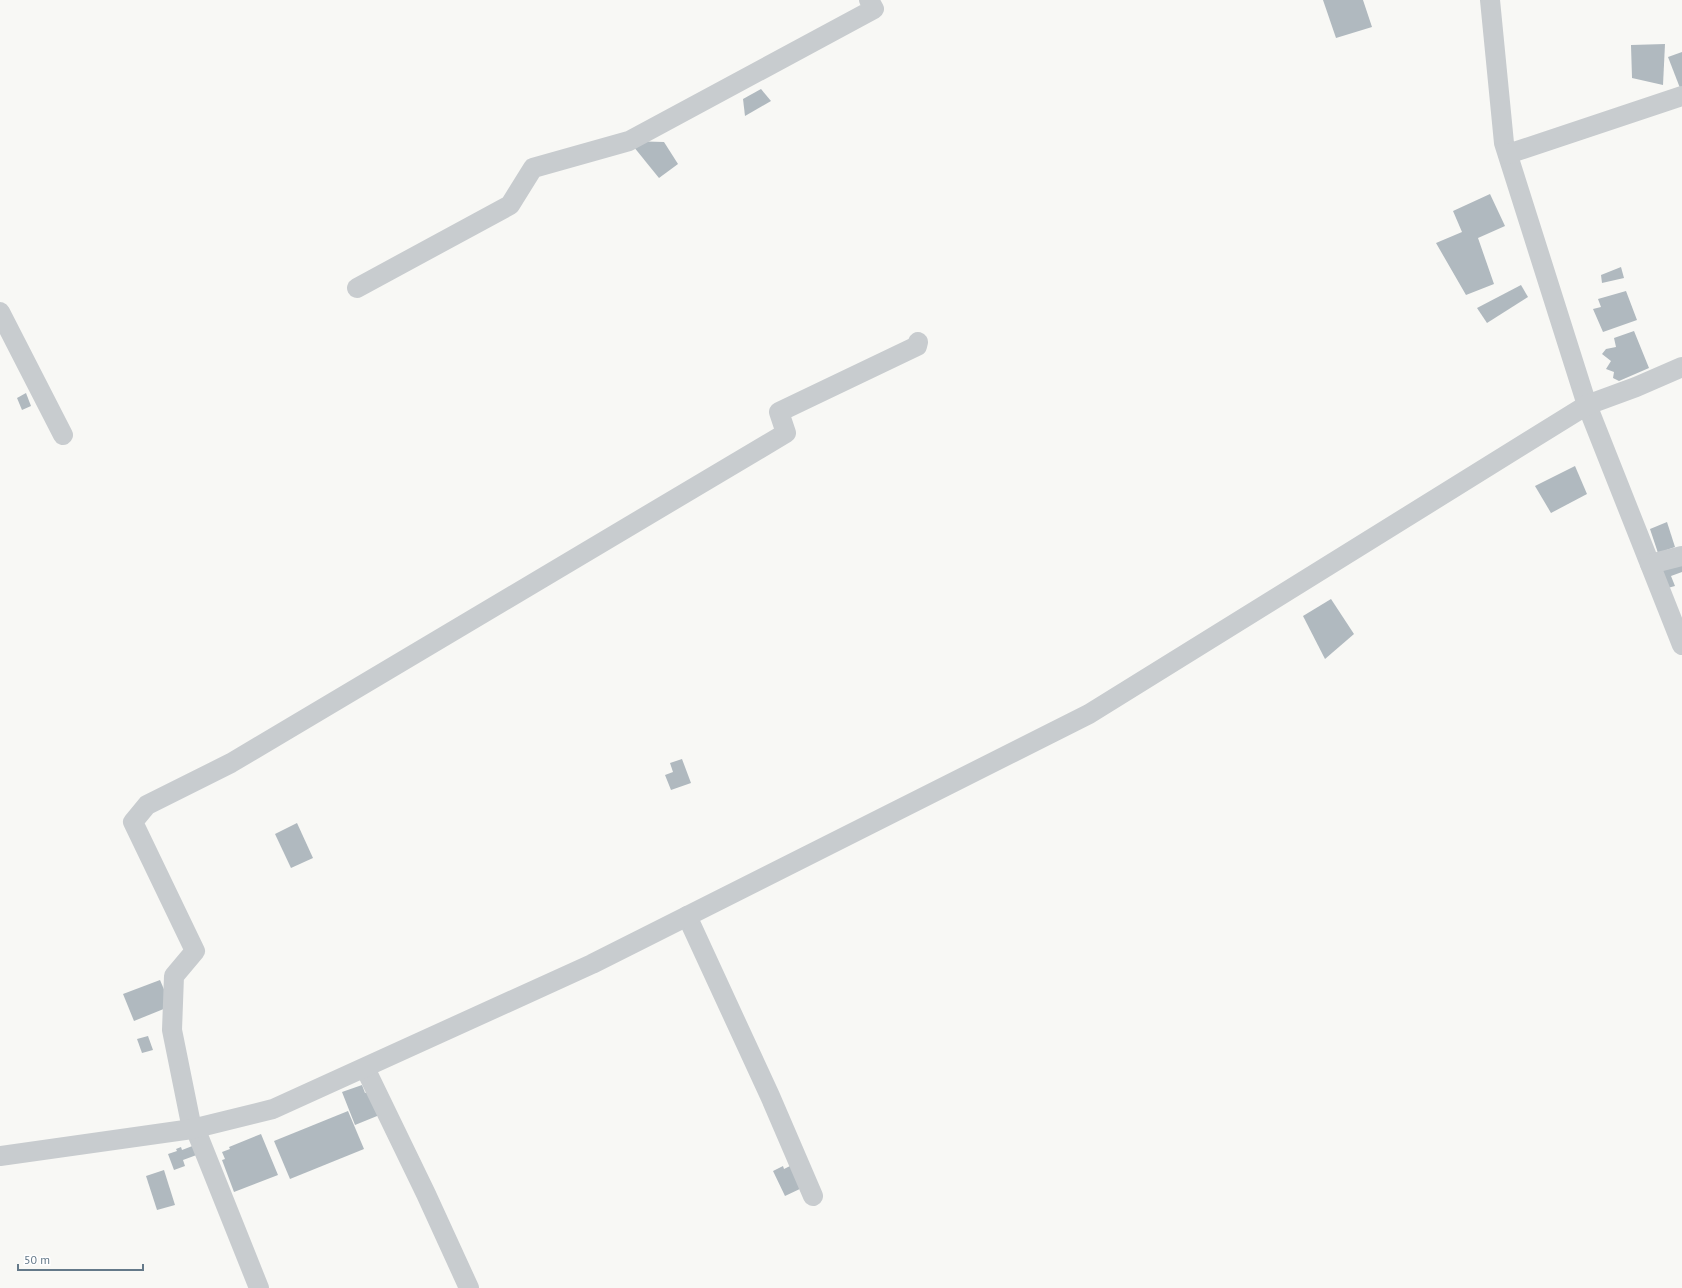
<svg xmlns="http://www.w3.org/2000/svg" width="1682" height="1288" font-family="'PT Sans',sans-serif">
<rect width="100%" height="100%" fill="#f8f8f5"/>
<g fill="#b0b9bf">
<polygon points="1323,0 1363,0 1372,27 1336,38"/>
<polygon points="1665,44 1663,85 1632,78 1631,45"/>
<polygon points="1682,52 1682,87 1680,88 1668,57"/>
<polygon points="761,89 771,101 745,116 743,99"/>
<polygon points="629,141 664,142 678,164 659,178"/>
<polygon points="1490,194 1505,226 1478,238 1494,284 1466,295 1436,243 1462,232 1453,211"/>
<polygon points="1621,267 1624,278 1602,283 1601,275"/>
<polygon points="1521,285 1528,297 1487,323 1477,308"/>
<polygon points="1626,291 1637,320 1603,332 1593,309 1601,307 1598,299"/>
<polygon points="1634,331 1649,368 1619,381 1613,378 1614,372 1606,369 1611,361 1602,354 1606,349 1616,347 1614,338"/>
<polygon points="26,393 31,406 22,410 17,398"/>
<polygon points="1575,466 1587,494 1551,513 1535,486"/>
<polygon points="1667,522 1675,547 1658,553 1650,529"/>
<polygon points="1682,565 1682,572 1671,576 1675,586 1664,589 1657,569"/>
<polygon points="1331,599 1354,634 1325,659 1303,616"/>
<polygon points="682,759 691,783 671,790 665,775 673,772 670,763"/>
<polygon points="297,823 313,858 291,868 275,834"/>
<polygon points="160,980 171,1006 134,1021 123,994"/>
<polygon points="148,1036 153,1050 142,1053 137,1039"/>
<polygon points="362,1085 365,1093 372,1090 382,1114 355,1125 342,1092"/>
<polygon points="348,1111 364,1149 290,1179 274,1141"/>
<polygon points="261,1134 278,1175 234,1192 222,1160 225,1159 222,1152 230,1149 229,1147"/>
<polygon points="195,1145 202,1153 183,1160 185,1166 174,1170 168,1154 177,1151 176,1149 181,1147 182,1150"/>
<polygon points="794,1164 804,1187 785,1196 773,1171 783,1166 784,1169"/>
<polygon points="164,1170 175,1205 157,1210 146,1176"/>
</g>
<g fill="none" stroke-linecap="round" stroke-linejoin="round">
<g stroke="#c8cccf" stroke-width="20">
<polyline points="1490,0 1504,143 1587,405 1682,645"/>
<polyline points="1508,154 1682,96"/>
<polyline points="357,288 510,205 533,168 629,141 874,9 869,0"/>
<polyline points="0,312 63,435"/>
<polyline points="1650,564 1682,556"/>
<polyline points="687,916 770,1096 813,1196"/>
<polyline points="365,1068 426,1194 469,1288"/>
<polyline points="195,1128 259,1288"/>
<polyline points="192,1129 172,1030 174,976 195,951 133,822 147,805 231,763 786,433 779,412 917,346 918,342"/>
<polyline points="0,1156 192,1129 273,1109 592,964 1089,714 1587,405 1636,387 1682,367"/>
</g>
</g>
<path d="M18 1264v6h125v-6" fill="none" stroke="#647989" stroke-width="2"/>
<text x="24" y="1264" font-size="12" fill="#647989" stroke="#ffffff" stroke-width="3" paint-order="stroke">50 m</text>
</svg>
